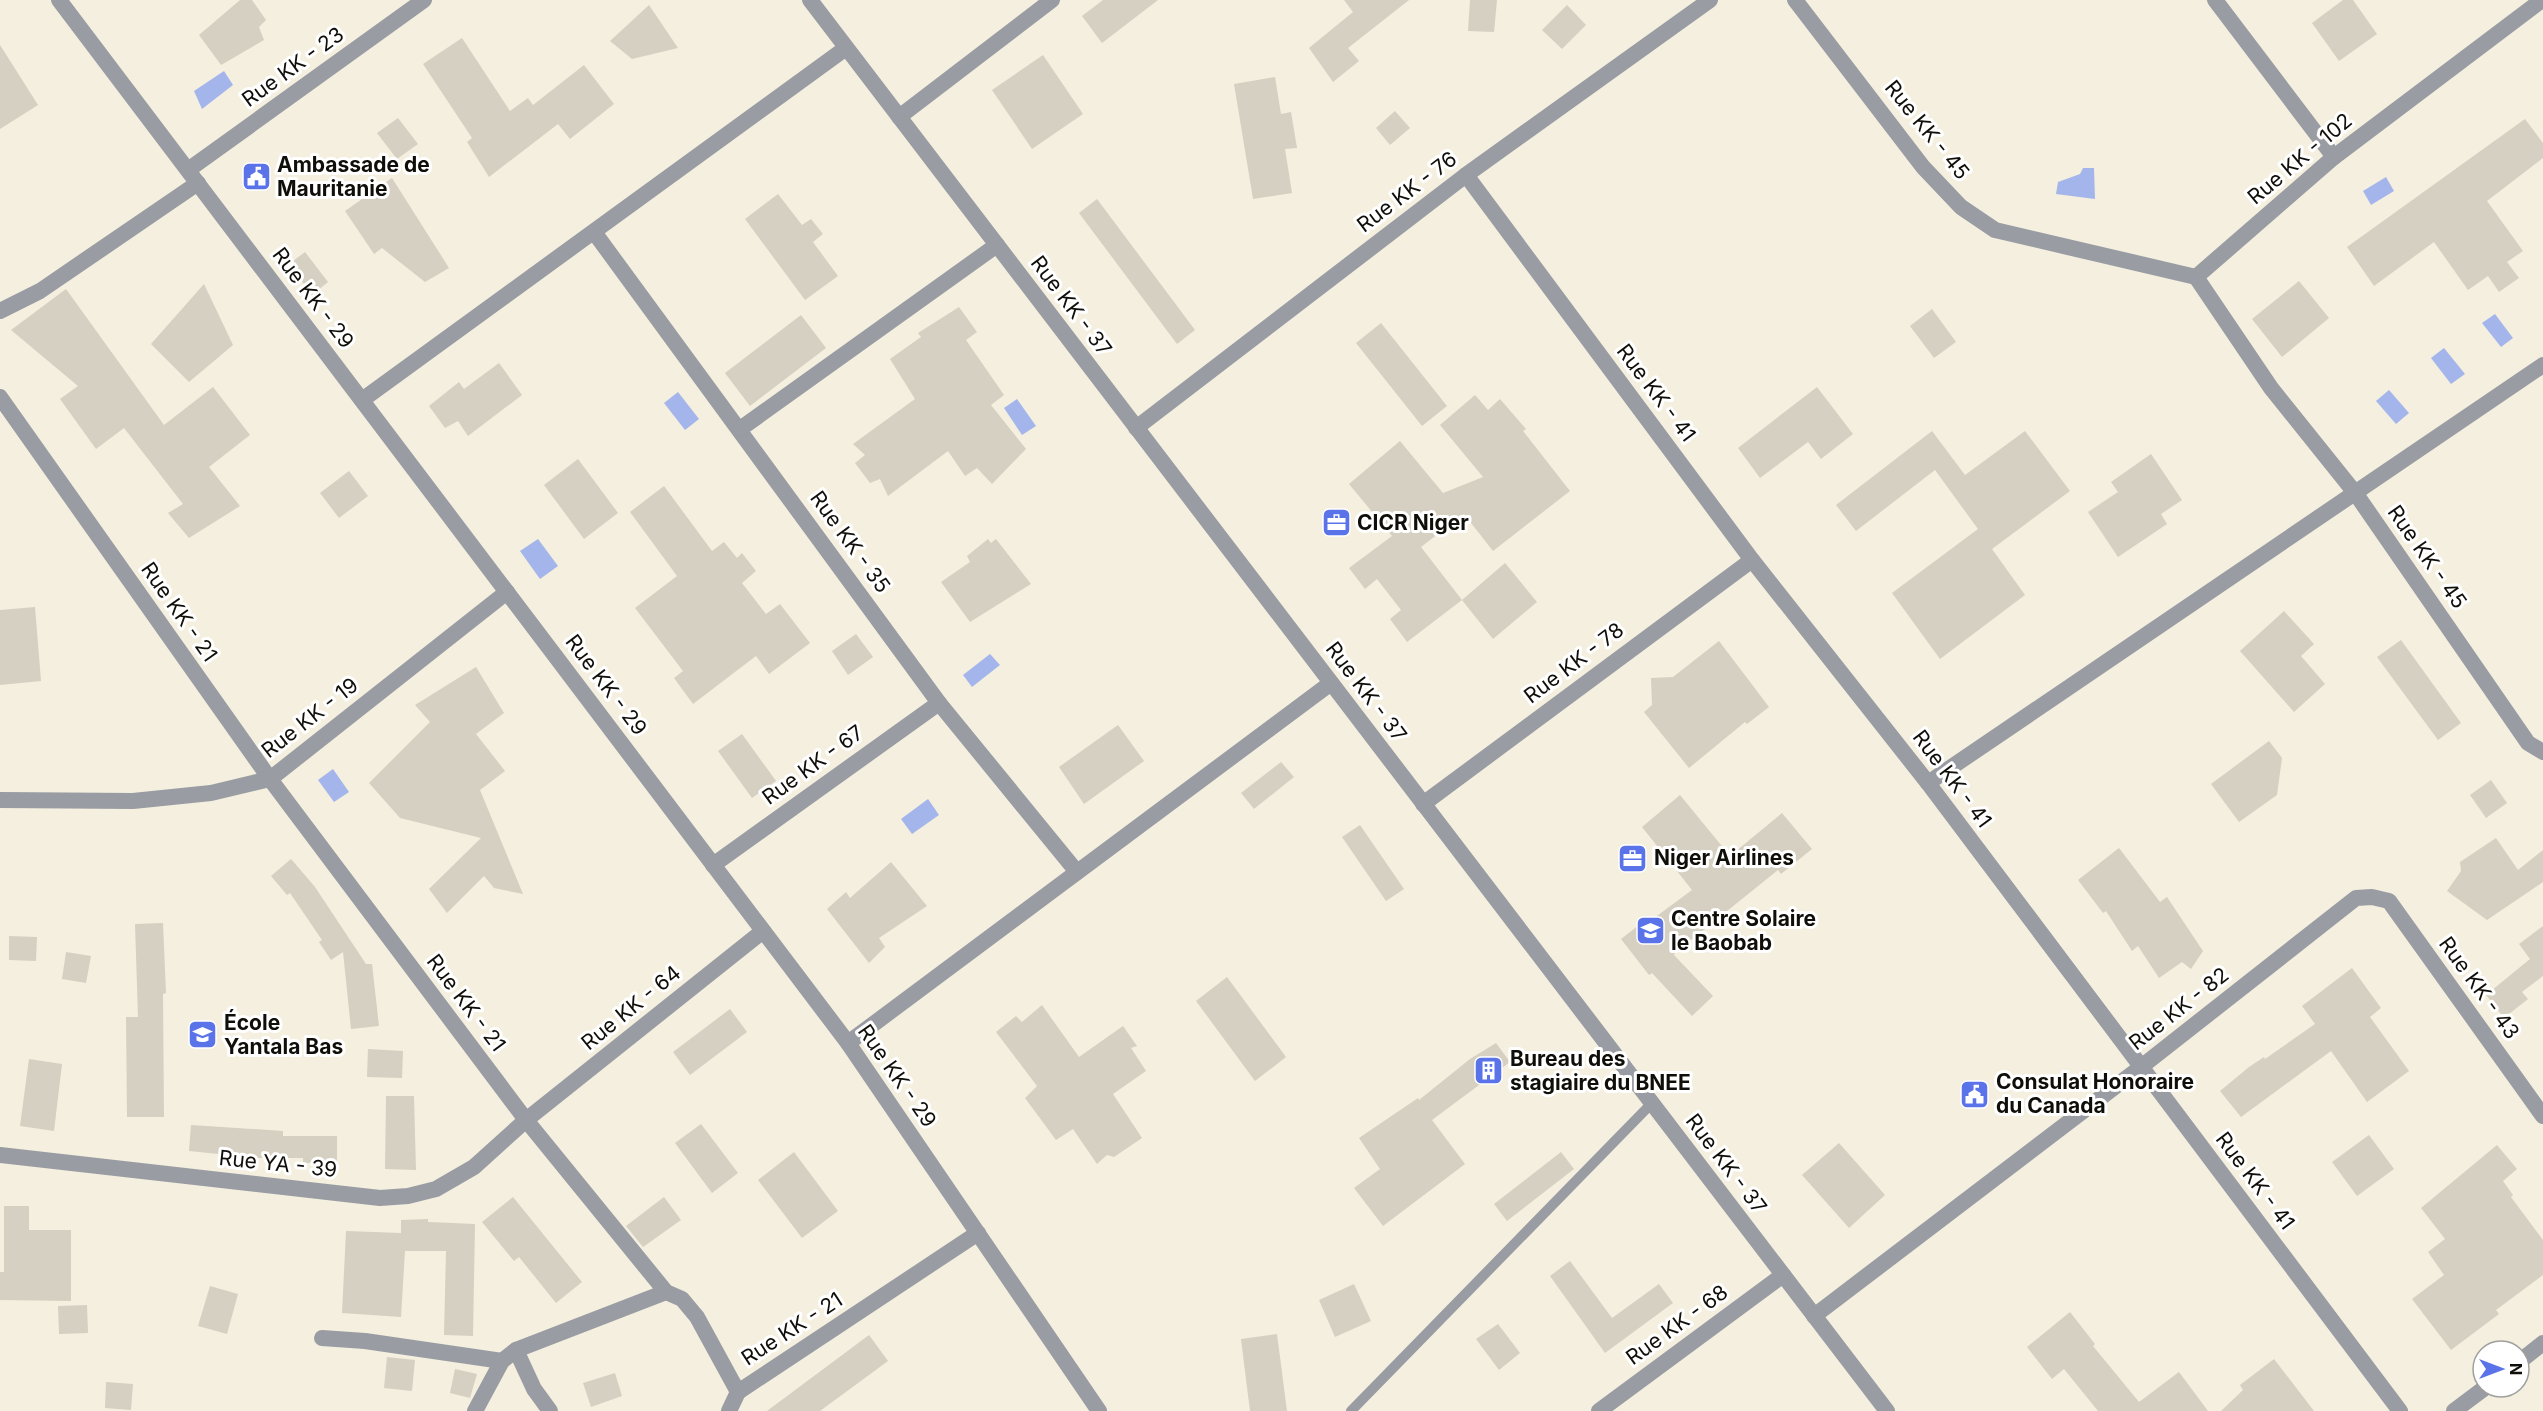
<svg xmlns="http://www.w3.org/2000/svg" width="2543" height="1411" font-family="Inter,sans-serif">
<rect width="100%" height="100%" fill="#f4efdf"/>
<g fill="#a4b5ec">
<polygon points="224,71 233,85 202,109 194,91"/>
<polygon points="2083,168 2094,168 2095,199 2056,194 2058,182 2080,174"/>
<polygon points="2386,177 2394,191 2371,205 2363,191"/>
<polygon points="2495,314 2513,338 2501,347 2482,323"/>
<polygon points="2444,348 2465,374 2451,384 2431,358"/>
<polygon points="2389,390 2409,413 2396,424 2376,401"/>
<polygon points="678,392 699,419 685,430 664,403"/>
<polygon points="1017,399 1036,426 1022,435 1004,408"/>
<polygon points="538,539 558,566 540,579 520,551"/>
<polygon points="990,654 1000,665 972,687 963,675"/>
<polygon points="333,769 349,792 334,802 318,780"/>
<polygon points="928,799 939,815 912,834 901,819"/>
</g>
<g fill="#d5d0c1">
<polygon points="240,0 252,0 266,20 259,27 264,40 221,65 199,35"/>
<polygon points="1103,0 1158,0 1102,43 1082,16"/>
<polygon points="1344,0 1409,0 1348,48 1359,61 1333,82 1309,48 1353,12"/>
<polygon points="1470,0 1497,0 1494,32 1468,31"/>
<polygon points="2343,0 2353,0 2377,34 2339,61 2312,23"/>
<polygon points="649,5 678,48 632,59 610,41"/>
<polygon points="1567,5 1586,25 1562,49 1542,30"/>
<polygon points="462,38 510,111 528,98 533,105 584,65 614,104 570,139 558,124 489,177 467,142 472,138 423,64"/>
<polygon points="0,45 38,105 0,129"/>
<polygon points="1043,55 1083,114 1032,149 992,90"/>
<polygon points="1275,77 1281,114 1291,112 1297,148 1285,149 1292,193 1253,199 1234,84"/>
<polygon points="1395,111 1410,128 1390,145 1376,128"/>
<polygon points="398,118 418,144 397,159 377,133"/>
<polygon points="2525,119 2543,143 2543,158 2487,201 2523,251 2507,262 2519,278 2499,292 2488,276 2468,290 2434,242 2374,286 2347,247"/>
<polygon points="392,178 449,268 425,282 382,248 374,254 345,211"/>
<polygon points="778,194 802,225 811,219 823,234 813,242 838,276 805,300 745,219"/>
<polygon points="1097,199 1195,330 1177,344 1079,213"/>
<polygon points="305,252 328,282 312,295 289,264"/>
<polygon points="2299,281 2329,318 2282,357 2252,319"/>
<polygon points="204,284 233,345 189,382 151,344"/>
<polygon points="66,289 164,425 213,387 250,435 209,467 240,506 189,538 168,513 183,504 124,428 96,449 60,399 78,386 11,330"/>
<polygon points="959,307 977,332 966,340 1004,395 991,405 1026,449 992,484 977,468 965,476 948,451 888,496 880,479 870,483 855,463 865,455 853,444 915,399 890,359 921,337 918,333"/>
<polygon points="1932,309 1956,342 1934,358 1910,326"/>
<polygon points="801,315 826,348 750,406 725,373"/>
<polygon points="1381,323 1447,406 1422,426 1356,343"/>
<polygon points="499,363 522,395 468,436 458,421 445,428 429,406 459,382 464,389"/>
<polygon points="1817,387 1853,434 1821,459 1808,442 1760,478 1738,448"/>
<polygon points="1475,395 1488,410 1500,399 1526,429 1523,431 1570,491 1493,551 1464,514 1421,547 1462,600 1407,642 1390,619 1401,610 1377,579 1365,589 1349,568 1392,536 1349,484 1400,441 1443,493 1483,477 1440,425"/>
<polygon points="1932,431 1965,475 2025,431 2070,491 1992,549 2025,595 1940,659 1892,593 1978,529 1935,470 1856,531 1836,505"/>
<polygon points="2151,454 2182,500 2161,514 2167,524 2118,557 2088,512 2118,492 2111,482"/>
<polygon points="578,459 618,513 584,539 544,485"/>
<polygon points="349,471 368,496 339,518 320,493"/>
<polygon points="664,486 712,551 724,542 737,558 742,553 756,571 742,583 766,614 780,604 810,643 769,674 756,656 693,704 674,678 683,671 635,608 677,576 630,512"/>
<polygon points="988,539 991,543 996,539 1031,584 970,622 941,582 970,562 967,556"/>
<polygon points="1505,563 1537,602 1493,639 1462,600"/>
<polygon points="35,607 41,681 0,685 0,610"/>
<polygon points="2284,611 2314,644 2301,656 2325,684 2294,712 2240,651"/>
<polygon points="856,634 873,657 848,675 832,651"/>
<polygon points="2401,640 2461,723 2438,740 2377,657"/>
<polygon points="1719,641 1769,707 1747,724 1745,722 1689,768 1644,712 1652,705 1651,678 1673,677"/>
<polygon points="476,667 504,713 476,734 505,771 480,790 523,894 494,888 484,876 447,913 429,889 481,838 400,818 369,783 430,722 415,705"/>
<polygon points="1118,725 1144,761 1084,804 1059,767"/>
<polygon points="742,734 776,781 752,798 718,751"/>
<polygon points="2269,741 2282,758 2277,795 2239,822 2211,784"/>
<polygon points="1281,762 1294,777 1254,809 1241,793"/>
<polygon points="2491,780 2507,803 2486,818 2470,795"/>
<polygon points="1680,795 1730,856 1782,813 1812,849 1781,874 1778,870 1675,953 1674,955 1713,996 1692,1016 1652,973 1649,975 1621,939 1648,918 1650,921 1692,890 1642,827"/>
<polygon points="1360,825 1404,889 1386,901 1342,837"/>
<polygon points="2496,838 2518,870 2543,850 2543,882 2487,920 2447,891 2461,871 2460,862"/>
<polygon points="2119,848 2160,902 2167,897 2203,951 2191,969 2182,962 2159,978 2138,946 2132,951 2106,911 2103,913 2078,880"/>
<polygon points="291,859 315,887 366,964 372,964 379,1026 351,1029 343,952 331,960 319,942 322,940 290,893 287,895 271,876"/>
<polygon points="891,862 927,906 879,938 885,947 869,963 827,909 846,892 850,898"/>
<polygon points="163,923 166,993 163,994 164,1117 127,1117 126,1017 138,1017 135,924"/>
<polygon points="2543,926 2543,976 2522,992 2528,999 2504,1018 2486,995 2530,959 2519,944"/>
<polygon points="9,936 37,937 36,961 9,960"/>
<polygon points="66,952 91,956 86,983 62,979"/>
<polygon points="2352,968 2381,1008 2370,1017 2409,1071 2367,1102 2331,1051 2241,1117 2220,1091 2249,1067 2264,1057 2265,1059 2315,1024 2302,1006"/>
<polygon points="1227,977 1286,1057 1255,1081 1196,1001"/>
<polygon points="1042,1005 1079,1057 1123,1026 1137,1046 1131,1048 1146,1071 1113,1094 1142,1138 1114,1157 1107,1155 1097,1164 1073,1129 1056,1140 1025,1098 1037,1086 996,1032 1016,1016 1022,1022"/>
<polygon points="730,1009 747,1032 690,1075 673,1052"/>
<polygon points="1496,1043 1510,1062 1432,1120 1465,1164 1383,1226 1354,1188 1380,1169 1359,1138 1418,1098 1419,1100 1470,1059"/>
<polygon points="368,1049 403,1051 402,1078 367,1077"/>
<polygon points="29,1059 62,1064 54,1131 20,1126"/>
<polygon points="386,1096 414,1096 416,1170 385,1169"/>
<polygon points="701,1124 738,1173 712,1193 675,1143"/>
<polygon points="191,1125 283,1131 283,1136 337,1136 337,1163 303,1163 303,1158 258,1158 189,1151"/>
<polygon points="2369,1135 2394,1169 2357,1196 2332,1162"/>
<polygon points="1839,1143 1885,1195 1849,1228 1802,1175"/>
<polygon points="2497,1145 2517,1169 2503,1181 2513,1195 2511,1197 2543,1240 2543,1275 2496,1310 2499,1314 2451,1350 2412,1299 2444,1275 2428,1252 2445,1239 2421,1208"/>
<polygon points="794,1152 838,1211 802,1238 758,1180"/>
<polygon points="1561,1152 1574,1169 1507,1221 1494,1204"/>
<polygon points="513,1197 582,1282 556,1303 519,1257 514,1261 482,1222"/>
<polygon points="664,1197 681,1220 643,1247 626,1226"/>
<polygon points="4,1206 29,1206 29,1230 71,1230 71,1301 0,1300 0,1272 4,1272"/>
<polygon points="428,1219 428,1222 475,1224 473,1336 444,1335 446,1251 405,1251 401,1317 342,1313 346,1231 401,1233 401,1220"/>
<polygon points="1570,1261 1612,1318 1659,1284 1673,1303 1605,1353 1550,1276"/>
<polygon points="1354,1284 1371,1321 1335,1337 1319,1300"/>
<polygon points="210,1286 238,1294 227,1334 198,1326"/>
<polygon points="87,1305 88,1333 59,1334 58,1306"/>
<polygon points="2070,1312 2095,1344 2093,1346 2139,1402 2179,1372 2208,1411 2098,1411 2064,1369 2052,1379 2027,1347"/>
<polygon points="1498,1324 1520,1353 1499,1370 1476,1339"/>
<polygon points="1277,1334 1287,1411 1250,1411 1241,1339"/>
<polygon points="869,1335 888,1361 820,1411 767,1411"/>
<polygon points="387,1357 415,1360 412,1391 384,1388"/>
<polygon points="2274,1359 2314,1411 2221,1411 2243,1390 2240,1385"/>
<polygon points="455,1369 477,1374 470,1398 450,1393"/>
<polygon points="615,1373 622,1396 591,1407 583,1383"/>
<polygon points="106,1382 133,1384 131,1410 105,1408"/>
</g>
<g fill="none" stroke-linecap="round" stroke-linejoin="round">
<polyline stroke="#999ca2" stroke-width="10" points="1351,1411 1652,1103"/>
<g stroke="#999ca2" stroke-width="16">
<polyline points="59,0 848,1043 1099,1411"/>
<polyline points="810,0 1887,1411"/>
<polyline points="1795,0 1923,167 1961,207 1995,230 2196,277"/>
<polyline points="2215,0 2334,157"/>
<polyline points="2542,0 2334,157 2196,277 2271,388 2356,494 2528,743 2543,752"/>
<polyline points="899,117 1052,0"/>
<polyline points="188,170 424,0"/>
<polyline points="1466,175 1752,560 1928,783 2400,1411"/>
<polyline points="594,232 939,703 1077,872"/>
<polyline points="0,311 40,291 198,183"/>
<polyline points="0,397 270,779 526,1120 666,1292 682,1299 697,1317 738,1392 978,1233"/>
<polyline points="362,400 846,48"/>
<polyline points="1136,428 1466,175 1710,0"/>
<polyline points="740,429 997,245"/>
<polyline points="1928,783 2543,365"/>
<polyline points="0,800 133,801 211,793 270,779 507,592"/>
<polyline points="1423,804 1752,560"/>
<polyline points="713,865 939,703"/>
<polyline points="848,1043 1331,683"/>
<polyline points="0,1155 380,1198 408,1196 436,1189 474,1167 526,1120 763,931"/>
<polyline points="1814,1316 2141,1067 2356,898 2372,897 2389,901 2543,1116"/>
<polyline points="322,1338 365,1341 502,1361 516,1350 666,1292"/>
<polyline points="516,1350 534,1389 550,1411"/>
<polyline points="2519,1362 2543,1343"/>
<polyline points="475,1411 502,1361"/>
<polyline points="729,1411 738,1392"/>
<polyline points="1599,1411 1783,1275"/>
<polyline points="2454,1411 2486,1387"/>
</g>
</g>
<defs>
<symbol id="civic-square" viewBox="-11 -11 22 22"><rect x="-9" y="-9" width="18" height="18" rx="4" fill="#5b73e9" stroke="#fff"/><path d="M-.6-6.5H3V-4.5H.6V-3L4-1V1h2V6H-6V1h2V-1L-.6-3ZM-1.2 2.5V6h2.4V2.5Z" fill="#fff"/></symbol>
<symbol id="office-square" viewBox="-11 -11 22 22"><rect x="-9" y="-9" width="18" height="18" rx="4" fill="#5b73e9" stroke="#fff"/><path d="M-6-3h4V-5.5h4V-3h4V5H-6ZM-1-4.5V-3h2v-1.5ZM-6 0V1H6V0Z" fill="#fff"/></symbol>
<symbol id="school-square" viewBox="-11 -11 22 22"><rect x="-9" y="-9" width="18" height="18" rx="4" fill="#5b73e9" stroke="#fff"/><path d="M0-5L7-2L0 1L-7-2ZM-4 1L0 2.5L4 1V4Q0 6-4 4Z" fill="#fff"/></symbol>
<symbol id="building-square" viewBox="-11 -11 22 22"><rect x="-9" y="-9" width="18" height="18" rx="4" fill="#5b73e9" stroke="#fff"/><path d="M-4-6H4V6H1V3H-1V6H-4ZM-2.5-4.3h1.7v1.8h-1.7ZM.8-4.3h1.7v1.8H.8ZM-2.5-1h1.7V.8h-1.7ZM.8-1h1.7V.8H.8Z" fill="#fff"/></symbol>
</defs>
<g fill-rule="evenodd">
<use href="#civic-square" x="240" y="160" width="33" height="33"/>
<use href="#office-square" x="1320" y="506" width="33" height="33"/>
<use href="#office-square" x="1616" y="842" width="33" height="33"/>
<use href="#school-square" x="1634" y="914" width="33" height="33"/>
<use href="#school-square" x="186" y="1018" width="33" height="33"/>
<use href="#building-square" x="1472" y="1054" width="33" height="33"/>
<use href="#civic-square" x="1958" y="1078" width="33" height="33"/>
</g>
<g text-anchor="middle" stroke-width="6" stroke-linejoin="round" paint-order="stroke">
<g font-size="21" fill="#100e09" stroke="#fff">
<text transform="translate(293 67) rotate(-36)" y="7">Rue KK - 23</text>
<text transform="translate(1927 130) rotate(51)" y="7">Rue KK - 45</text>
<text transform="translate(2300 159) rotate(-40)" y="7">Rue KK - 102</text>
<text transform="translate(1407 192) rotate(-37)" y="7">Rue KK - 76</text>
<text transform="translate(313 298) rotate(53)" y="7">Rue KK - 29</text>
<text transform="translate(1071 306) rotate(53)" y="7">Rue KK - 37</text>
<text transform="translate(1656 393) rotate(53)" y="7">Rue KK - 41</text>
<text transform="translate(850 542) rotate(54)" y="7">Rue KK - 35</text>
<text transform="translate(2427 557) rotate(55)" y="7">Rue KK - 45</text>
<text transform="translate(179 612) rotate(55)" y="7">Rue KK - 21</text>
<text transform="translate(1574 663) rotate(-37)" y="7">Rue KK - 78</text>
<text transform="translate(606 685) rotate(53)" y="7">Rue KK - 29</text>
<text transform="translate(1366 692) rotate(53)" y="7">Rue KK - 37</text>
<text transform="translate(310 718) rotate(-38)" y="7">Rue KK - 19</text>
<text transform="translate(813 765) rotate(-36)" y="7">Rue KK - 67</text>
<text transform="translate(1952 779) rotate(53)" y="7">Rue KK - 41</text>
<text transform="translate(2479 988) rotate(54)" y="7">Rue KK - 43</text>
<text transform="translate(466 1003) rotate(53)" y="7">Rue KK - 21</text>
<text transform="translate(631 1008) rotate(-39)" y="7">Rue KK - 64</text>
<text transform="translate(2179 1009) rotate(-38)" y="7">Rue KK - 82</text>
<text transform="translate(897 1076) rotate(55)" y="7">Rue KK - 29</text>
<text transform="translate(278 1164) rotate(6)" y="7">Rue YA - 39</text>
<text transform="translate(1726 1164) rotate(53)" y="7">Rue KK - 37</text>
<text transform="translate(2255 1181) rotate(53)" y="7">Rue KK - 41</text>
<text transform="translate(1677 1325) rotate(-36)" y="7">Rue KK - 68</text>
<text transform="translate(792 1329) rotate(-33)" y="7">Rue KK - 21</text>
</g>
<g font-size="21" font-weight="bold" fill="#100e09" stroke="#fff" text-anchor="start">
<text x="277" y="172">Ambassade de<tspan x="277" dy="24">Mauritanie</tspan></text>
<text x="1357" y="530">CICR Niger</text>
<text x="1654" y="865">Niger Airlines</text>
<text x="1671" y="926">Centre Solaire<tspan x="1671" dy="24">le Baobab</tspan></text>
<text x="224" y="1030">École<tspan x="224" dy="24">Yantala Bas</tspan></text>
<text x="1510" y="1066">Bureau des<tspan x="1510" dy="24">stagiaire du BNEE</tspan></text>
<text x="1996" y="1089">Consulat Honoraire<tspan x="1996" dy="24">du Canada</tspan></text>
</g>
</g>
<g transform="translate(2501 1369) rotate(90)"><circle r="28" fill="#ffffff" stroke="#9f9f9d" stroke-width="1.5"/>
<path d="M0-4.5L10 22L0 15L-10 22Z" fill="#5b73e9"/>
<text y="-9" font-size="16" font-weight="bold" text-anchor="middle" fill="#100e09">N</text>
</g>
</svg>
